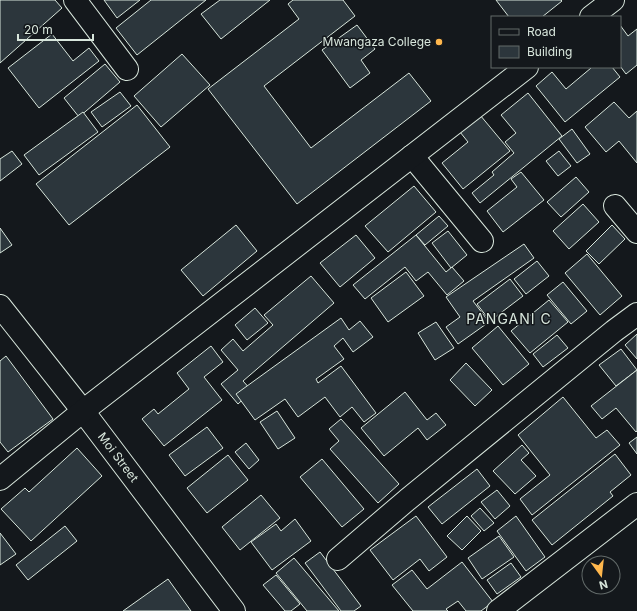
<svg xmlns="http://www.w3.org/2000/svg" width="637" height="611" font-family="Inter,sans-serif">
<rect width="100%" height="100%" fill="#14181c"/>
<g fill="#2c363c" stroke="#d8e6dc">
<polygon points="0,0 55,0 62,8 0,63"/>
<polygon points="104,0 140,0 117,18"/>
<polygon points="151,0 206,0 137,55 116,28"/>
<polygon points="220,0 270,0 221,39 201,14"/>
<polygon points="293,0 343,0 355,16 264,86 311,148 409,73 431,101 297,204 208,89 299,19 288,4"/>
<polygon points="496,0 561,0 562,1 542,17 509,17"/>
<polygon points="357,25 375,49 361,60 370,73 350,88 322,50"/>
<polygon points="620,25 628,36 637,29 637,65 626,74 620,66"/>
<polygon points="52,34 73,61 89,48 99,61 39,108 8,68"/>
<polygon points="182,54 210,85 161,127 134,96"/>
<polygon points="105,64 120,82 79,117 64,98"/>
<polygon points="591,67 612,67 620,77 565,122 536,86 552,72 566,89 591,68"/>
<polygon points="120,92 131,106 102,127 91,112"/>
<polygon points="528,93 562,136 480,203 472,193 494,175 492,172 514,153 505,142 516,133 501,115"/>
<polygon points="614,102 629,118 637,111 637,163 619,141 606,152 585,127"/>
<polygon points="137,105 170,147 69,225 36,184"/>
<polygon points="83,112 98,132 39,175 24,155"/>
<polygon points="480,115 510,151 463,189 442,163 468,142 460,132"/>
<polygon points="572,129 590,154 577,163 559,139"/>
<polygon points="12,151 22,164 0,181 0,159"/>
<polygon points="559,151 571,166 558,176 546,161"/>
<polygon points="521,172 544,200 503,232 487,211 517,187 511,179"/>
<polygon points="576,177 589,192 561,217 547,202"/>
<polygon points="414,186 436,212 388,252 365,226"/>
<polygon points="583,204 599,222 569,249 553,231"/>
<polygon points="439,216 448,226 425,245 416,235"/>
<polygon points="236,225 257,251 203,296 181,270"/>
<polygon points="612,225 625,239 599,264 586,251"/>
<polygon points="0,228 12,245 0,253"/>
<polygon points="448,231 467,255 451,268 432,243"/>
<polygon points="356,235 375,258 340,287 320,263"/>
<polygon points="416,235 446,272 452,267 464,281 447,295 428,272 416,281 405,267 365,299 353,285"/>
<polygon points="524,244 534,258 473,301 489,322 458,344 446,327 460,317 446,297"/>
<polygon points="587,254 622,296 600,315 565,273"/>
<polygon points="537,261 549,276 526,294 514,279"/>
<polygon points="406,272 424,296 388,322 371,298"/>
<polygon points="311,276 334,303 243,381 252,391 238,404 221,384 238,370 221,350 233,339 243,351 273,325 264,315"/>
<polygon points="510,279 523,296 490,321 477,304"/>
<polygon points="563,282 587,311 571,324 547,295"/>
<polygon points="549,300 568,322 530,353 511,331"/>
<polygon points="255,308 268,323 247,340 235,325"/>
<polygon points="341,318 349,330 360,321 373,337 353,352 343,338 334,346 344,359 316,379 318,383 341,366 376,413 364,422 352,407 340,417 325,397 298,417 285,399 255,420 236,394"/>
<polygon points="436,322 454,348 435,360 418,333"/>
<polygon points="498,326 529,364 503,385 472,348"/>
<polygon points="637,334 637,359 625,345"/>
<polygon points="557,335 568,348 543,367 533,354"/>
<polygon points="211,346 223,362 204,377 222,400 164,446 142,419 154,409 158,414 189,389 177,373"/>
<polygon points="621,349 637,370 616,386 599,365"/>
<polygon points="6,356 53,419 8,452 0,442 0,361"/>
<polygon points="466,363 492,390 475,406 450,380"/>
<polygon points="637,370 637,431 636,432 616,408 602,419 591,406"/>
<polygon points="405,392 427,420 436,413 446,425 427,440 418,428 384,456 361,428"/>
<polygon points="563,397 596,438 607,430 620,445 532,515 520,499 550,475 518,435"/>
<polygon points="277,411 295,438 278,449 260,422"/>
<polygon points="341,419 399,484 378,503 330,449 339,441 329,429"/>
<polygon points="207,427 223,448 185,476 169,455"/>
<polygon points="637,437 637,454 629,443"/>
<polygon points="246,443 259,460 249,469 235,452"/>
<polygon points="522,445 529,453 521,460 536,476 515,494 493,471"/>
<polygon points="77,448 102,476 31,541 1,509 25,488 29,492"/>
<polygon points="615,454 631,475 610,492 613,496 552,545 532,520"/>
<polygon points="228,455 248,480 207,513 187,488"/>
<polygon points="322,459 364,509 342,527 300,477"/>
<polygon points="477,469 490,486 442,524 428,507"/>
<polygon points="497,490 510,506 495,519 481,502"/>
<polygon points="261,495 280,518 240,550 222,527"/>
<polygon points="480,508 494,523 484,531 471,516"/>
<polygon points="416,516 447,557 429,571 420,559 393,580 370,550"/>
<polygon points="467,516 481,531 462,550 447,536"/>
<polygon points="516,516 545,557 526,571 497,531"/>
<polygon points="295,519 311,541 272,570 251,542 276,524 281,531"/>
<polygon points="65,526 77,541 28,580 16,565"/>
<polygon points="0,533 16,554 0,565"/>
<polygon points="499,536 514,557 482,579 468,558"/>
<polygon points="320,552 361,606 354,611 341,611 305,563"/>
<polygon points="294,558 339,611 307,611 276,573"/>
<polygon points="462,562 493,602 481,611 466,611 458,601 446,609 448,611 413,611 392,585 412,570 427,589"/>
<polygon points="511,563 521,577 497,594 487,580"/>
<polygon points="276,575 300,604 291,611 285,611 263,585"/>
<polygon points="168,579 191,611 123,611"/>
</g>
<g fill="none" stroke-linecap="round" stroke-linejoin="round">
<defs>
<g id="minor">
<polyline points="75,0 127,69"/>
<polyline points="591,17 613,0"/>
<polyline points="412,156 482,241"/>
<polyline points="615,206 637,232"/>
<path id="s1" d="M0,306L83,411L234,611"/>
<polyline points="0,479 83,411 527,67"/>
<polyline points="338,559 407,500 614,331 637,314"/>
<polyline points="498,611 637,504"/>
</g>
</defs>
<use href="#minor" stroke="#d8e6dc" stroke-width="24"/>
<use href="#minor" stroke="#14181c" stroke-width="22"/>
</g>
<circle fill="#ffb74d" stroke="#14181c" stroke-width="1.5" cx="439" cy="42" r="4"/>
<g text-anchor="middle" stroke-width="3" stroke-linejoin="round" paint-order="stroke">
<g font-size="12" fill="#d8e6dc" stroke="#14181c" text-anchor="end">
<text x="431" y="46">Mwangaza College</text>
</g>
<g font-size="12" fill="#d8e6dc" stroke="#14181c">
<text dy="4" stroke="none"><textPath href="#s1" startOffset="192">Moi Street</textPath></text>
</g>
<g font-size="14" letter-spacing="1" fill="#d8e6dc" stroke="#14181c">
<text x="509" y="324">PANGANI C</text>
</g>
</g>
<rect x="491" y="16" width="130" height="52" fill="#14181c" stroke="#626a69"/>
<rect x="499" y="29" width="20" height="6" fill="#14181c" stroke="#626a69"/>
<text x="527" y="36" font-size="12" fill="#d8e6dc">Road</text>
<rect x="499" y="46" width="20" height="12" fill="#2c363c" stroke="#626a69"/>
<text x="527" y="56" font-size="12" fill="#d8e6dc">Building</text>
<g transform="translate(601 575) rotate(165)"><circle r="19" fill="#14181c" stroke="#626a69"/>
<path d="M0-3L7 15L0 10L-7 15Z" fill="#ffb74d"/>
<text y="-6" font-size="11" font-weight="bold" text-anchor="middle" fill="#d8e6dc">N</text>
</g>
<path d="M18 34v6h75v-6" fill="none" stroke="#d8e6dc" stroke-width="2"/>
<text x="24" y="34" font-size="12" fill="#d8e6dc" stroke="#14181c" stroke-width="3" paint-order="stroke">20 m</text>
</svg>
